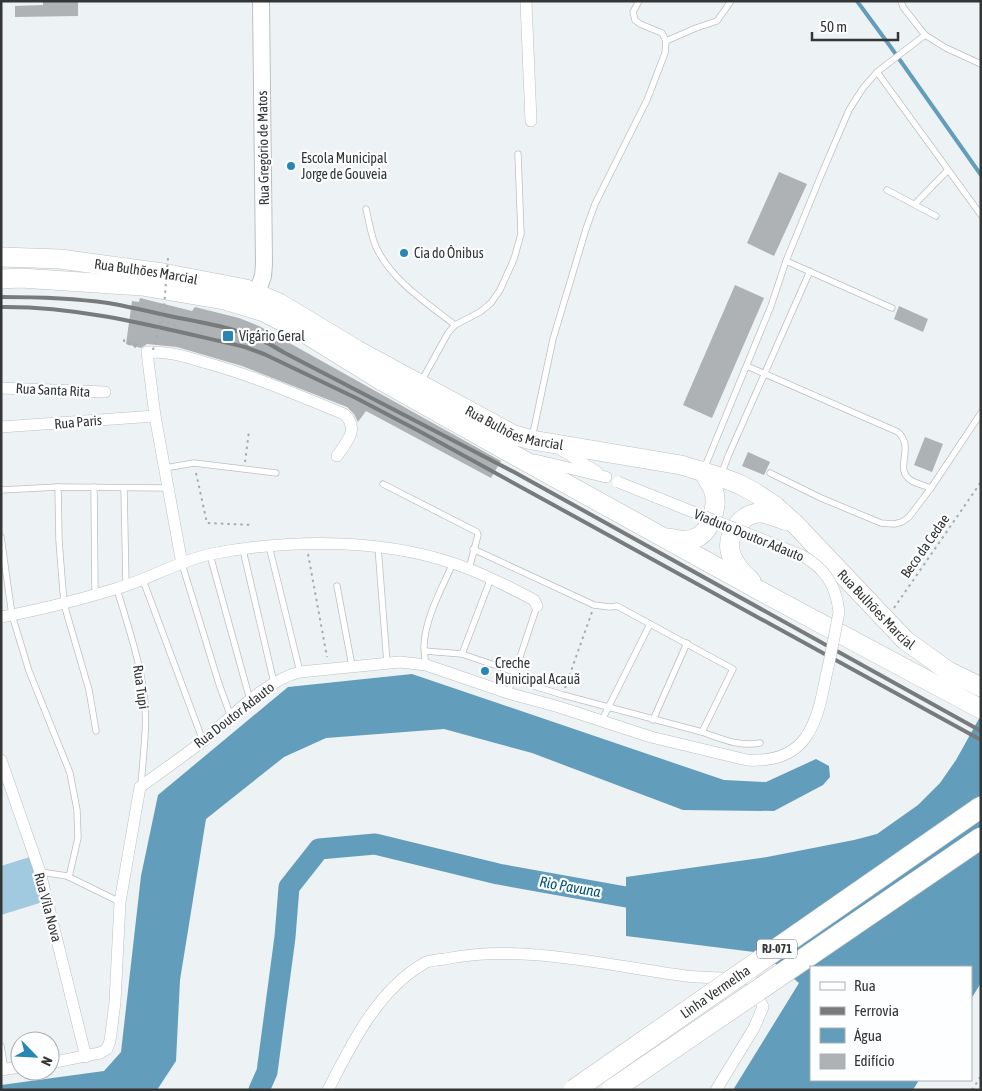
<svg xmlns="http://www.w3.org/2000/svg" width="982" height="1091" font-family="'Asap Condensed',sans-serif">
<rect width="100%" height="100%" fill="#edf2f4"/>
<polygon fill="#a1c9df" points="33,856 46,901 1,915 1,866"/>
<g fill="#639dbc">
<polygon points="412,674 724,780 766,782 816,759 829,766 830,777 823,785 774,811 683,810 532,753 444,729 326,738 284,757 206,819 180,980 176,1061 157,1090 1,1090 1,1085 104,1071 121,1052 141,876 158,795 288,687"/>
<polygon points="981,715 981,983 971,999 971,967 811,967 811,1080 919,1080 913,1090 733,1090 799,983 762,953 626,936 626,877 767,857 854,840 877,834 918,805 940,783 956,760"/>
</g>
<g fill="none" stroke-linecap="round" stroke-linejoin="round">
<polyline stroke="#639dbc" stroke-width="4" points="857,1 890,46 981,175"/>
<polyline stroke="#639dbc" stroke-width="21" points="259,1090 267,1072 285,937 289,887 319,849 375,844 498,874 654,902"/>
</g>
<g fill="#aeb2b5">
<polygon points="43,1 78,1 78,16 15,17 15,6 43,5"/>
<polygon points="779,172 807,184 774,256 747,243"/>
<polygon points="735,285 764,298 712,418 683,405"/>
<polygon points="140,298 192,311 195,307 239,318 259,326 501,461 491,478 366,411 358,422 354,414 347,407 242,366 177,347 147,344 141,348 126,344 132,301 139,302"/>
<polygon points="899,306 928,319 923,332 894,319"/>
<polygon points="925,437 943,444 932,472 914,465"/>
<polygon points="748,452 770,462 764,475 742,466"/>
</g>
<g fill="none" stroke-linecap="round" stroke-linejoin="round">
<defs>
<g id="lane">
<polyline points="901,1 903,7 925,35 946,48 981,64"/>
<polyline points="666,41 696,28 717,21 731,1"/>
<polyline points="877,72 981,215"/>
<polyline points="887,190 936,216"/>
<polyline points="915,204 947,171"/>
<path d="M366,209C369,221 371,236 376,247C392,281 427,303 455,325"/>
<polyline points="786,261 892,308"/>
<path d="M747,366L898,432C916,449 892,469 912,481C918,484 925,486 931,488"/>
<polyline points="422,380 448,333 455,325 480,312 491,303 500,290 514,259 521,234 518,154"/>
<polyline points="532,438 553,339 586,229 595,204 647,100 665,53 666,41 662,33 640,24 635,20 633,12 639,1"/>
<polyline points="165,468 194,463 276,473"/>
<polyline points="704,469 771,306 786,261 822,173 849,110 863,88 877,72 925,35"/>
<polyline points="770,473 821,498 881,523 894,524 902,522 909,517 931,488 981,413"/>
<polyline points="721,475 729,454 810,271"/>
<polyline points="383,484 477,532 478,535 469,569"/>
<polyline points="58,487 59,541 64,604 89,690 96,731"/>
<polyline points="94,487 95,594"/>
<polyline points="124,488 126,585"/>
<polyline points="1,490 58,487 168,488"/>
<polyline points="1,537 12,615 29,671 70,773 77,810 78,838 69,877"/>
<polyline points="269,546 300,672"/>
<polyline points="378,547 387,663"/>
<polyline points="473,549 594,605 610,607 617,606 733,669 702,732 563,695 534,686"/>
<polyline points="243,550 274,683"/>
<polyline points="210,555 250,700"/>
<polyline points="182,564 219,684 231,717"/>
<polyline points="143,580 203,741"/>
<polyline points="337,586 352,666"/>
<path d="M117,589C127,623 139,658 144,693C148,724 143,755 141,786"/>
<polyline points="425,651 462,654 515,672"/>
<polyline points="462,654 491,578"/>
<path d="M426,665C425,659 424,652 424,646C425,618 442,588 453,563"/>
<polyline points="508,693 537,606"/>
<polyline points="602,720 650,624"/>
<polyline points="653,720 687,643"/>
<path d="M702,732C722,739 739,747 760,743"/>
<polyline points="41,872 67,876 120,902"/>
<polyline points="1,1046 5,1070"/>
</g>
<g id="street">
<polyline points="526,1 531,121"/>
<polyline points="1,388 105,392"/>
<polyline points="1,427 155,416"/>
<polyline points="560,449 597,472"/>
<polyline points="535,460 606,477"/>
<path d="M182,564L155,416L147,352C167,351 184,356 203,362C252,375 297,395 344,414C360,428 347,442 337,456"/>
<path d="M1,617C40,610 78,600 115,589C148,580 178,561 211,554C293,538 391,538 469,569C492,578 513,589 534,600L537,606"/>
<polyline points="1,760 40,872 86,1057"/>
<path d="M50,1063L100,1053L107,1049L110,1041L115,1002L120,902L140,787C161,772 182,757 203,741C231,718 264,681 300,672L400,662L426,665L508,693L559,707L651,737"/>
<polyline points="1,1070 20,1067"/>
<path d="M328,1090C351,1045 377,991 423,964C428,960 438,960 445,959C522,943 609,966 686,976C707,978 729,978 751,979L763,1007L754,1028L716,1090"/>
</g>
<polyline id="secondary" points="257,293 263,276 264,264 261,1"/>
<g id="primary">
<path id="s1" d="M1,257L60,259L163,273L246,289L279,303L357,350L514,435L532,440L681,465L720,477L739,484L754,492L775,506L795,524L905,640L948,671L981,687"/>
<polyline points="1,279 21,278 142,286 224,300 264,312 301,331 382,381 514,455 764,593 981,709"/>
<path d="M669,538C677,540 685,542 693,539C711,534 719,505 713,489C710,483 706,477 703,471"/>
<path d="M751,581C742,573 732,563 730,550C727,533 743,512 761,513C769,514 779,518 787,521"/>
</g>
</defs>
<use href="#lane" stroke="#bcc0c2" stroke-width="7"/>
<use href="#street" stroke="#bcc0c2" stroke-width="12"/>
<use href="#secondary" stroke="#bcc0c2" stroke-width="18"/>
<use href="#primary" stroke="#bcc0c2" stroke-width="20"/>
<g stroke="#a8acae" stroke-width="2" stroke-dasharray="2.5 4" stroke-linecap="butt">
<polyline points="159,305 173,308"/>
<polyline points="161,321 178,326"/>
<polyline points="136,347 124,342 124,340 139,345"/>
<polyline points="245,462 249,431"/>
<polyline points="196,473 207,523 253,525"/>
<polyline points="308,554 327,657"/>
<polyline points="894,608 981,482"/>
<polyline points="565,688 592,612"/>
<polyline points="972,1090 981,1076"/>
</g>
<use href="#lane" stroke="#fff" stroke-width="5.5"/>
<use href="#street" stroke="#fff" stroke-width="11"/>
<use href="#secondary" stroke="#fff" stroke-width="16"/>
<use href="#primary" stroke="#fff" stroke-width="19"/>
<g stroke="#787b7c" stroke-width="4">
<path d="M1,297C37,297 72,298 108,303C132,307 155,313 179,318C216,325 251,331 283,352L514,472L981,731"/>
<path d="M1,307C84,306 165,329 245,347L264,354L356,398L419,431L981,740"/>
</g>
<defs>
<path id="street-bridge" d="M618,482L801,555C825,568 836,585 839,612C835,633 831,655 826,676C817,725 806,764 747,760L651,737"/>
<g id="highway-bridge">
<path id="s2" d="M574,1090L981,807"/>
<polyline points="612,1090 981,838"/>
</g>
</defs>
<use href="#street-bridge" stroke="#bcc0c2" stroke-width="12" stroke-linecap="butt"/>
<use href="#highway-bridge" stroke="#bcc0c2" stroke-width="22" stroke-linecap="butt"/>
<polyline stroke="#a8acae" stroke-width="2" stroke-dasharray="2.5 4" stroke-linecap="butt" points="153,350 164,307 168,258"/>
<use href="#street-bridge" stroke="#fff" stroke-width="11"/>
<use href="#highway-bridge" stroke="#fff" stroke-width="21"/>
</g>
<g fill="#2787b2" stroke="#fdfeff" stroke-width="2">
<circle cx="291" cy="166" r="5"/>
<circle cx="404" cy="253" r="5"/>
<rect x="222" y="330" width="12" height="12" rx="2.5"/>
<circle cx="485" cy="671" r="5"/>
</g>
<g text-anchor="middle" stroke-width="4.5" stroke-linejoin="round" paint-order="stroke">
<rect fill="#fdfeff" stroke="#707272" stroke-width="1" x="757" y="939.5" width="40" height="19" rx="4"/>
<g font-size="12" font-weight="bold" fill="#343636">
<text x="777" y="953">RJ-071</text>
</g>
<g font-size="14" fill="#343636" stroke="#fdfeff">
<text transform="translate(263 148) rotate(-91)" y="5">Rua Gregório de Matos</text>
<text dy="5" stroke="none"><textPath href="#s1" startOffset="146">Rua Bulhões Marcial</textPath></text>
<text transform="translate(53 390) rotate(3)" y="5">Rua Santa Rita</text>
<text transform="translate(78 422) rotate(-5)" y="5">Rua Paris</text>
<text dy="5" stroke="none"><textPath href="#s1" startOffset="551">Rua Bulhões Marcial</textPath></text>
<text transform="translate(749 535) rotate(22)" y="5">Viaduto Doutor Adauto</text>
<text transform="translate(925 546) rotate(-55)" y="5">Beco da Cedae</text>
<text dy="5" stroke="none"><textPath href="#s1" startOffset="971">Rua Bulhões Marcial</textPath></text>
<text transform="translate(141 687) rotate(82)" y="5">Rua Tupi</text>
<text transform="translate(234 715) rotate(-38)" y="5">Rua Doutor Adauto</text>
<text transform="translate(48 907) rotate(75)" y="5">Rua Vila Nova</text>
<text dy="5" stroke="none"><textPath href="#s2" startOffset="172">Linha Vermelha</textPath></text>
</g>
<g font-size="14" fill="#343636" stroke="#fdfeff" text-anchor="start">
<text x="301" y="163">Escola Municipal<tspan x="301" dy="16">Jorge de Gouveia</tspan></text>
<text x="414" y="258">Cia do Ônibus</text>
<text x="239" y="341">Vigário Geral</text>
<text x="495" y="668">Creche<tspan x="495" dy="16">Municipal Acauã</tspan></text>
</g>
<g font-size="15" font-style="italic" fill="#035473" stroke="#fdfeff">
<text transform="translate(570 887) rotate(10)" y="5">Rio Pavuna</text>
</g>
</g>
<rect width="982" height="1091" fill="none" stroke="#343636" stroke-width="5"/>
<rect x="810" y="966" width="162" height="115" fill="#fdfeff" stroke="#adaeaf"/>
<rect x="820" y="982" width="25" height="8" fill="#ffffff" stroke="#adaeaf"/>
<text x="854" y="991" font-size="15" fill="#343636">Rua</text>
<rect x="820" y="1007" width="25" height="8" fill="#787b7c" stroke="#adaeaf"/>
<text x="854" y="1016" font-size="15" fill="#343636">Ferrovia</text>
<rect x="820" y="1028" width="25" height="15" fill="#639dbc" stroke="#adaeaf"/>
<text x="854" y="1041" font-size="15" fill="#343636">Água</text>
<rect x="820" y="1054" width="25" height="15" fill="#aeb2b5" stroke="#adaeaf"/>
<text x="854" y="1066" font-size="15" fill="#343636">Edifício</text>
<g transform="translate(35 1056) rotate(114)"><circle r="24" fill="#fdfeff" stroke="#adaeaf"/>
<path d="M0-4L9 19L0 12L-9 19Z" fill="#2787b2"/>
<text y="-8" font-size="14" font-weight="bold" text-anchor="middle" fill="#343636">N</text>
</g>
<path d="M812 32v8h86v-8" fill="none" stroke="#343636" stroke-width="2.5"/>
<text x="820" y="32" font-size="15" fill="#343636" stroke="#fdfeff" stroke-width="4" paint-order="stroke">50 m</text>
</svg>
